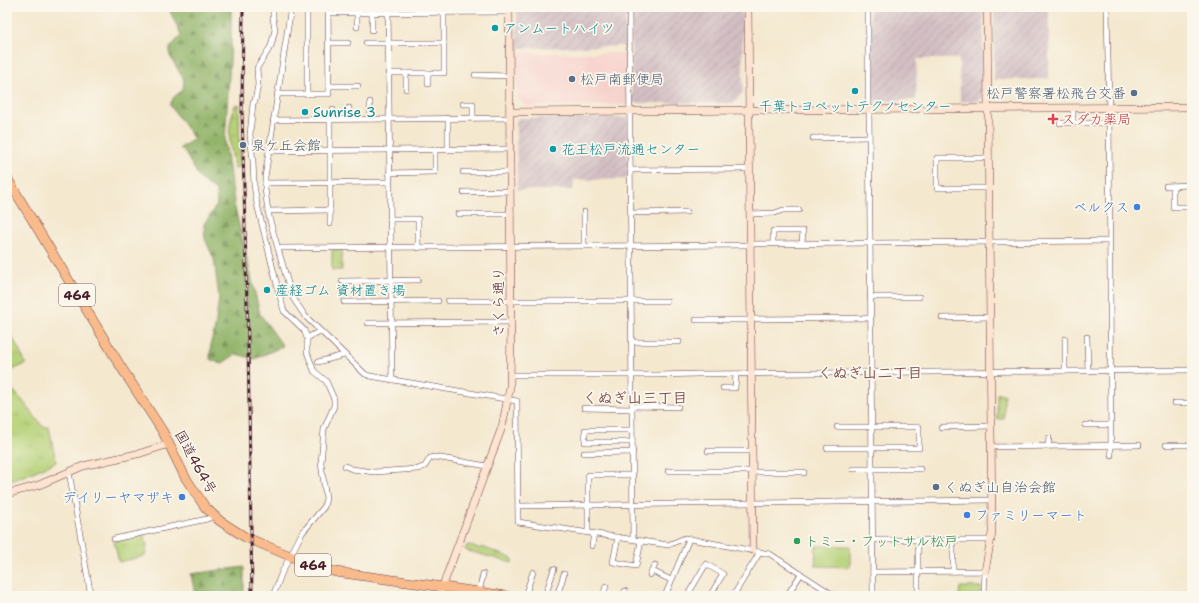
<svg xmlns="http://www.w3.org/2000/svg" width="1199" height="603" font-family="'Shantell Sans','Klee One',sans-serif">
<defs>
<pattern id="industrial-furrows" width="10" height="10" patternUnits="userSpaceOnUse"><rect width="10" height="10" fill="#d2bec2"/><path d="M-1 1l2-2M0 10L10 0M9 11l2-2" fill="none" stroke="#b6a3a7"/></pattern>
<pattern id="forest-firs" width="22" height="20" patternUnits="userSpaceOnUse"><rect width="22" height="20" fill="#90b368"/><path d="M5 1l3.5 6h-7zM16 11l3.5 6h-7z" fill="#789156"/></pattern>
<pattern id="park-tufts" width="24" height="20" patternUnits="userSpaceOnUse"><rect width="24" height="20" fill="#b5d177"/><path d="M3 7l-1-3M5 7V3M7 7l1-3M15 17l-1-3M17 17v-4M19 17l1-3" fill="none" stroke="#9db367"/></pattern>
</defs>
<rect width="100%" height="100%" fill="#fbf7ec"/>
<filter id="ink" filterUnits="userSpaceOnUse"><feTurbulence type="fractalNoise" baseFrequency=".025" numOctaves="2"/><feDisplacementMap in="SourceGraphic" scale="8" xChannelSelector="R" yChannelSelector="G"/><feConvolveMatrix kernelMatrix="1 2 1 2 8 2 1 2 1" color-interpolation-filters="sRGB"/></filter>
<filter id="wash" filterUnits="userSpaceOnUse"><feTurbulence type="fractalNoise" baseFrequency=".012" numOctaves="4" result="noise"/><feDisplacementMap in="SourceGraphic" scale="16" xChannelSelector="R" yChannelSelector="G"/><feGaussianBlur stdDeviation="0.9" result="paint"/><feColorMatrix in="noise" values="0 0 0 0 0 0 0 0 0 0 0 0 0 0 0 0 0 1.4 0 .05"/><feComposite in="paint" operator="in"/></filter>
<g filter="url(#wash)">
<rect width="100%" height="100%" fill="#f4e8cf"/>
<polygon fill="#f7d0cb" points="516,53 627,53 627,105 526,106 517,98"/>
<g fill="url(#industrial-furrows)">
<polygon points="517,7 626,7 625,46 517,48"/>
<polygon points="631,7 742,7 743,93 734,103 632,103"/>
<polygon points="870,7 984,7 982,97 979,101 960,102 959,59 917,59 916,100 871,101"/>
<polygon points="994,7 1049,7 1049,79 994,80"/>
<polygon points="519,118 628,118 627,179 574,180 573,190 517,190 516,121"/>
</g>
<polygon fill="#b5d177" stroke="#807851" points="816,546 850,546 850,567 815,566"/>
<g fill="url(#forest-firs)" stroke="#6d694a">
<polygon points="168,7 231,7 231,43 225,141 235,208 260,314 283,346 255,359 236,354 221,364 210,359 211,342 215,328 219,298 214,259 205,239 204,224 217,205 216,191 200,179 185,153 180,148 194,139 170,105 174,97 183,90 184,80 170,56 170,48 181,35"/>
<polygon points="244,567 244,596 195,596 191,574"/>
</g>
<g fill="url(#park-tufts)" stroke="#807851">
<path d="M239,104L240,167L234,168C233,159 231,151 230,143C228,130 231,118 235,105Z"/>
<polygon points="342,249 342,270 332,270 332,250"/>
<polygon points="12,336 26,364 7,372 7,339"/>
<polygon points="7,384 22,400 43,427 49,427 56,462 12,481 9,473 7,471"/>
<rect x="997" y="394" width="7" height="25"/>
<polygon points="144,534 147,545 145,556 119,562 114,541"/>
<polygon points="467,545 481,549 482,547 513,559 512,563 465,550"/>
<polygon points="960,587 981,587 980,596 959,596"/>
</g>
</g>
<g filter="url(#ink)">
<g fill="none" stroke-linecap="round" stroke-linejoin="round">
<defs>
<g id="street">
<polyline points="291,7 265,177 265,189 268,211 330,210"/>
<polyline points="307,7 307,94"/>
<polyline points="388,7 392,380"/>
<polyline points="629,7 633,539"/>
<polyline points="868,7 868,110"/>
<polyline points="1107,7 1109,112 1111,455"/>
<polyline points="328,13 509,12"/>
<polyline points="357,27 357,12"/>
<polyline points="372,30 372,12"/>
<polyline points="329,43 348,43"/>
<polyline points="366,43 444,43"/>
<polyline points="388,73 444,73 444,12"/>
<polyline points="475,75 509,76"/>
<polyline points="428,84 428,73"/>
<polyline points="329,86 358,86"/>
<polyline points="406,89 406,73"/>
<polyline points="277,94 329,94 328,7"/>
<polyline points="463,104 473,104 473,118"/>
<polyline points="1073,108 1073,123"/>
<polyline points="869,110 873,596"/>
<polyline points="448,118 448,149"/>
<polyline points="330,119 330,224"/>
<polyline points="333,119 333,110"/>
<polyline points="349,119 349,108"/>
<polyline points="370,119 370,102"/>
<polyline points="273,120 510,118"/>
<polyline points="1060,123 1109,123"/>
<polyline points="813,138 869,137"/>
<polyline points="269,151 510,149"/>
<polyline points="989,158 937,158 937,188 989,188"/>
<polyline points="630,170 749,169"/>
<polyline points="463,172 509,172"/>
<polyline points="389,173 435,172 435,149"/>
<polyline points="265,183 389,182"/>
<polyline points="1166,186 1192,185"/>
<polyline points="1173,186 1173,207 1192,207"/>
<polyline points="464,192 510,191"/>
<polyline points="268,211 270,221 288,283 293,298 305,316 365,374 370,376 517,401 518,522 668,545 685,538 770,554 835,596"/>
<polyline points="584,212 584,246"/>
<polyline points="631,213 687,212"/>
<polyline points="458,214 511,214"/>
<polyline points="750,214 775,213 783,210 799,210"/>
<polyline points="390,219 418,219 418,248"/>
<polyline points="773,243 773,231 803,231 802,243"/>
<polyline points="751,244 1109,241"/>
<polyline points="278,248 751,245"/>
<polyline points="342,281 418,280"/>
<polyline points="870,297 919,297"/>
<polyline points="448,301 667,301"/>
<polyline points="344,302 438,301"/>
<polyline points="942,318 990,317"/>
<polyline points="751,319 870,318"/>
<polyline points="696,320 751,320"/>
<polyline points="368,323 511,322"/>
<polyline points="1087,337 1088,371"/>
<polyline points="307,338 320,331"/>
<polyline points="1065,339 1065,371"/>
<polyline points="632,342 679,342"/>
<polyline points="318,362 344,355"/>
<polyline points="511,375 657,375 697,374 1192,370"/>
<polyline points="723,388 735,388 736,374"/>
<polyline points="1175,403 1192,403"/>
<polyline points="633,406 678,407"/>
<polyline points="584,408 632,409"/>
<polyline points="1085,425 1110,425"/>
<polyline points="941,428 943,427 991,426"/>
<polyline points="632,430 585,430 585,442 632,442"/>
<polyline points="1166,445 1192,445"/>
<polyline points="1048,446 1049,438"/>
<polyline points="991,447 1139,445"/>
<polyline points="827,448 919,448 919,427 837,427"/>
<polyline points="708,451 752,451"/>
<polyline points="584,453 633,452"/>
<polyline points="345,466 352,469 374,472 418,469 425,466 430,458 435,457 487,466"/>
<polyline points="853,469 920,469"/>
<polyline points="668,471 753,471"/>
<polyline points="69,472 91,596"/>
<polyline points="753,472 804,472 804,473"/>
<polyline points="518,506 992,500"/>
<polyline points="588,532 588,475 633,475"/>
<polyline points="618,537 613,562 636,566 641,541"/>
<polyline points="114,539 207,519 213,516"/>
<polyline points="873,540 992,540"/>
<polyline points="918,540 918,596"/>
<polyline points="953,540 953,571"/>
<polyline points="592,546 594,533"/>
<polyline points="652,571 671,580"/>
<polyline points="873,572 985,571 984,596"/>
<polyline points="650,575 655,565"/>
<polyline points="479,592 483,574"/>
<polyline points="273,596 282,572 302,533 324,507 326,498 321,463 324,429 334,406 334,399 326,381 314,371 307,352 307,338 304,330 284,311 279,293 257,204 254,185 253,161 250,135 253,103 255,101 258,85 257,68 271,46 275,30 273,18 273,7"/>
<polyline points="525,596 533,572"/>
<polyline points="545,596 554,569"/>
<polyline points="557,596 564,574"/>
<polyline points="603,596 606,586"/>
<polyline points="623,596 625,591"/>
<polyline points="665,596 689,539"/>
<polyline points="687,596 706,564 723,574 710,596"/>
<polyline points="733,596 760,552"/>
<polyline points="786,596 790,591"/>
<polyline points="795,596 790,591 801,574"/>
</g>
<g id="secondary">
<polyline points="748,7 753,550"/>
<polyline points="510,112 1192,107"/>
<polyline points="7,494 39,485 83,466 141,453 169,444"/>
<polyline points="985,571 992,533 987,7"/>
<polyline points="439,596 502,427 510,387 511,326 509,7"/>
</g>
<polyline id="highway" points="7,178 121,367 163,432 185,477 205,507 220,521 245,537 316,567 336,572 507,596"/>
</defs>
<use href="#street" stroke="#643d44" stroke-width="6"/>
<use href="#secondary" stroke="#643d44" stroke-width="8"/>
<use href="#highway" stroke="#643d44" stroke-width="10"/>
<use href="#street" stroke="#fff" stroke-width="5"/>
<use href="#secondary" stroke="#fde4d1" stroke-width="7"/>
<use href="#highway" stroke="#fabb8c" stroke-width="9"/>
<defs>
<polyline id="rail" points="243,7 242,111 248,343 252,596"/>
</defs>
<use href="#rail" stroke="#4a1f2b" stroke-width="3"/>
<use href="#rail" stroke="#fbf7ec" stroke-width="1.5" stroke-dasharray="4.5" stroke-linecap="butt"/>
</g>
</g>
<g fill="#0f9aa8" stroke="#fbf7ec" stroke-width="1.5">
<circle cx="495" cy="28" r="4"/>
<circle cx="855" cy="91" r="4"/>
<circle cx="305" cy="112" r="4"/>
<circle cx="553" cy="149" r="4"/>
<circle cx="267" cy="290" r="4"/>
</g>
<g fill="#5c6f8a" stroke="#fbf7ec" stroke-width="1.5">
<circle cx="572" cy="79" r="4"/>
<circle cx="1134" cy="93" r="4"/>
<circle cx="243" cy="145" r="4"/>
<circle cx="936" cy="487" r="4"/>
</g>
<path fill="#e0444e" stroke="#fbf7ec" stroke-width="1.5" d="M1051 113h4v4h4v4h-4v4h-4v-4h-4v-4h4z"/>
<g fill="#3f7fe0" stroke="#fbf7ec" stroke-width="1.5">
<circle cx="1137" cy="207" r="4"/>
<circle cx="182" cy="497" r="4"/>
<circle cx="967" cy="515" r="4"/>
</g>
<circle fill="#2e9e5b" stroke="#fbf7ec" stroke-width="1.5" cx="797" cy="541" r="4"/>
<g text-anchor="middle" stroke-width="3.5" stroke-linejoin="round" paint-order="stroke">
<g fill="#fbf7ec" stroke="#7f6065" stroke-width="1">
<rect x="59" y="284" width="36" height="22" rx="3"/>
<rect x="295" y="554" width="36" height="22" rx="3"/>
</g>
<g font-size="13" font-weight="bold" fill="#4a1f2b">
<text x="77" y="300">464</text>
<text x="313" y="570">464</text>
</g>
<g font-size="14" fill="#0d838f" stroke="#fbf7ec" text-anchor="start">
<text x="503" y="33">アンムートハイツ</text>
<text x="855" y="111" text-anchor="middle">千葉トヨペットテクノセンター</text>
<text x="313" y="117">Sunrise 3</text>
<text x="561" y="154">花王松戸流通センター</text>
<text x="275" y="295">産経ゴム 資材置き場</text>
</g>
<g font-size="14" fill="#4e5e75" stroke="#fbf7ec" text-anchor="start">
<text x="580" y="84">松戸南郵便局</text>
<text x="1126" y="98" text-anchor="end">松戸警察署松飛台交番</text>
<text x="251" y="150">泉ケ丘会館</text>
<text x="944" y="492">くぬぎ山自治会館</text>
</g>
<g font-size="14" fill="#be3a42" stroke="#fbf7ec" text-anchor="start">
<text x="1061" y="124">スダカ薬局</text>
</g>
<g font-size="14" fill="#366cbe" stroke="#fbf7ec" text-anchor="end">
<text x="1129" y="212">ベルクス</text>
<text x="174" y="502">デイリーヤマザキ</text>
<text x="975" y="520" text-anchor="start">ファミリーマート</text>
</g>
<g font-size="14" fill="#4a1f2b" stroke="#fbf7ec">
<text transform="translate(498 302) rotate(-90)" y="5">さくら通り</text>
<text transform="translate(196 462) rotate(61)" y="5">国道464号</text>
</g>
<g font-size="14" fill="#27864d" stroke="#fbf7ec" text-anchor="start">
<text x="805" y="546">トミー・フットサル松戸</text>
</g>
<g font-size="15" font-weight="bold" fill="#7f5151" stroke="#fbf7ec">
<text x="870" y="378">くぬぎ山二丁目</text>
<text x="635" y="403">くぬぎ山三丁目</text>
</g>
</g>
<rect width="1199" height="603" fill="none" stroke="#fbf7ec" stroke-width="24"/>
</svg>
